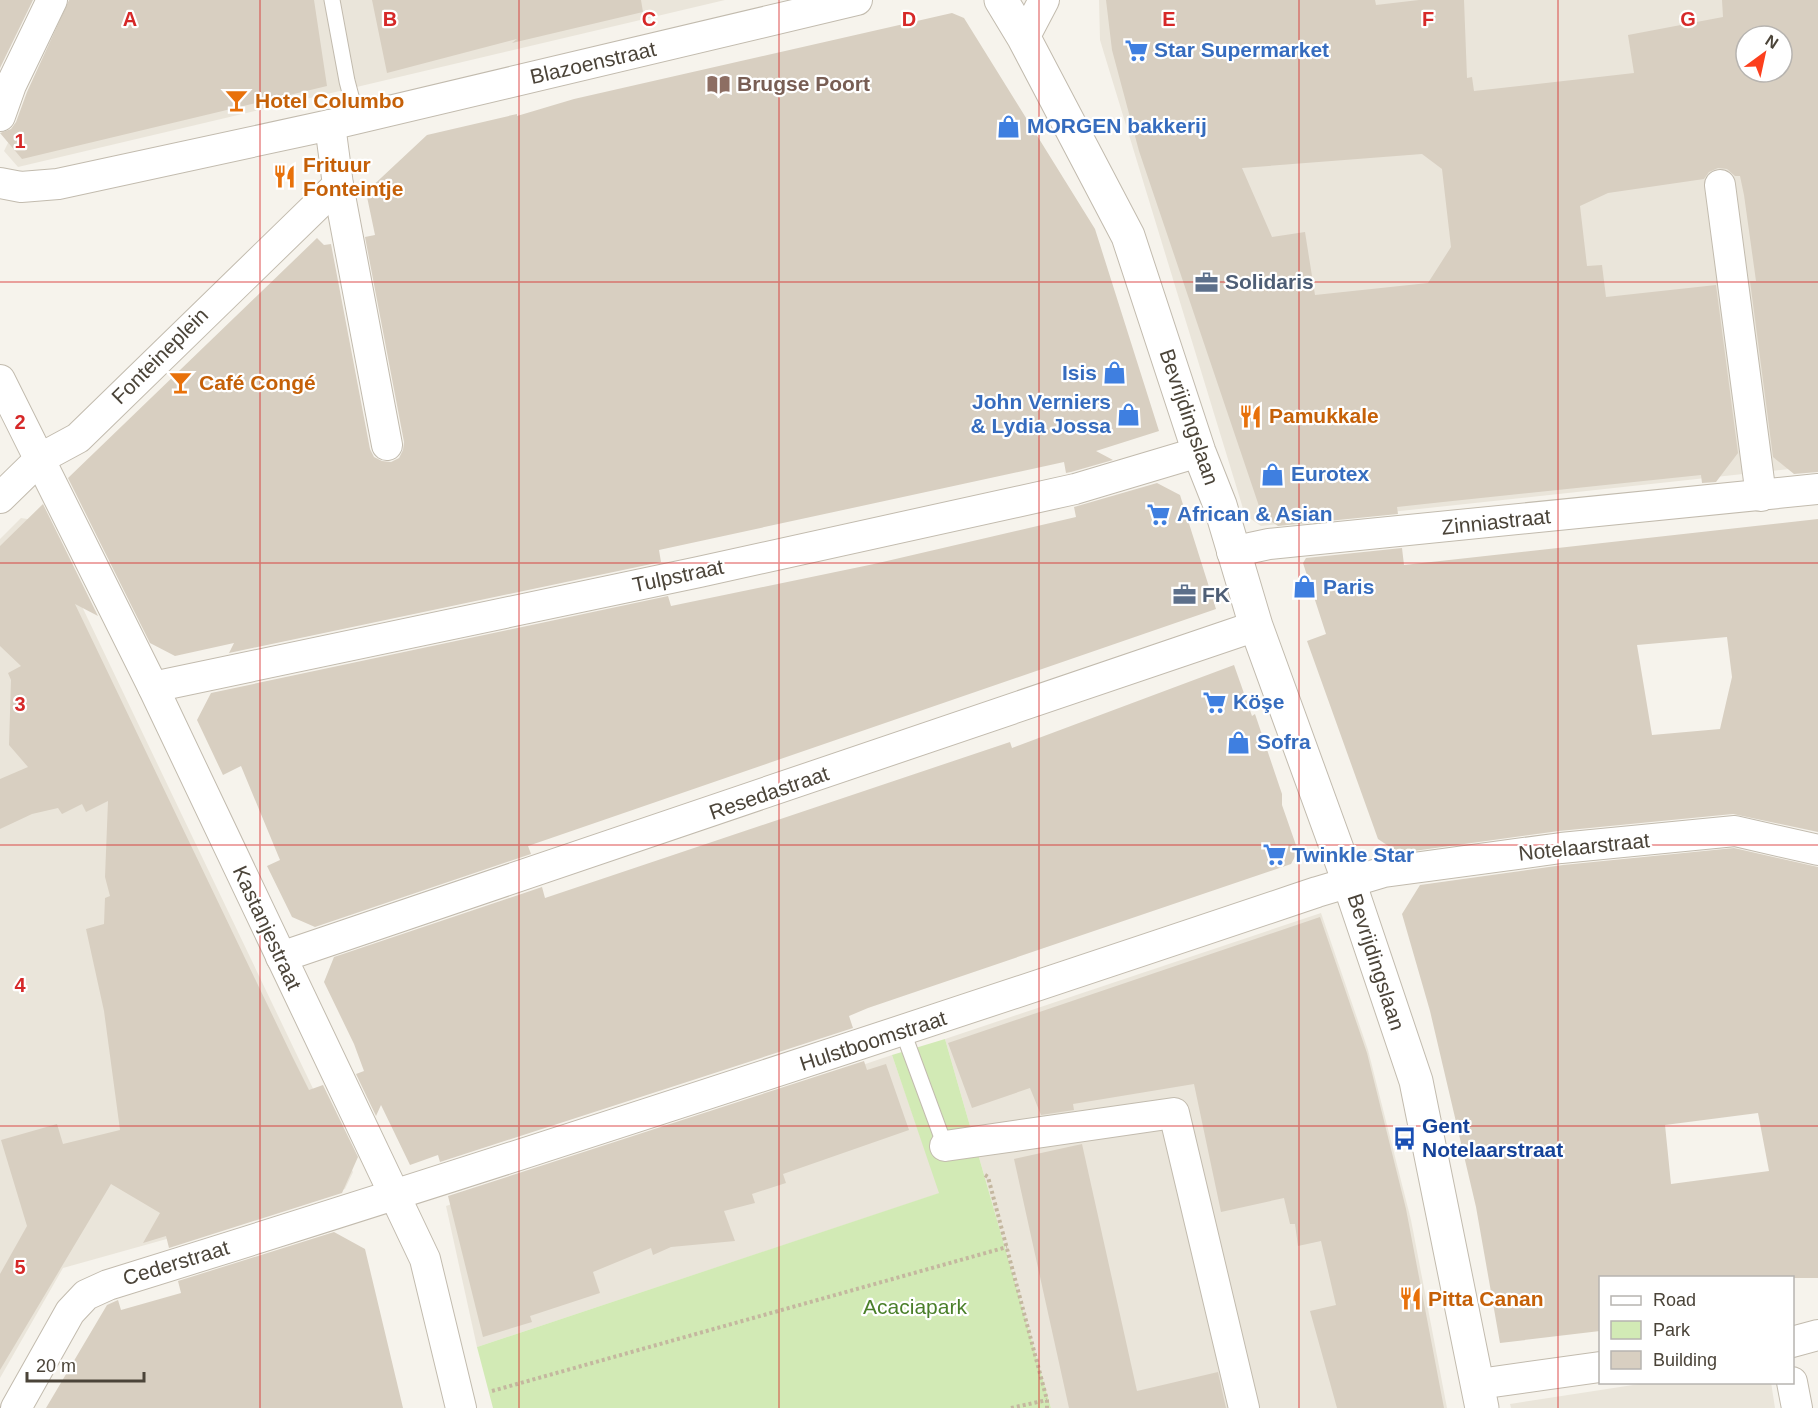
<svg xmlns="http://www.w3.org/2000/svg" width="1818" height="1408" font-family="Helvetica,sans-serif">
<rect width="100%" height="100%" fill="#f6f3ec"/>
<g fill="#eae5da" fill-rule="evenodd">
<polygon points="78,0 725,0 18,167 4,151"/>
<path d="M1099,0H1818V466L1261,526L1245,515L1100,40ZM1746,36H1782V72H1746Z"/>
<polygon points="21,518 41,521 353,1172 345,1189 63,1268 0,1378 0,539"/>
<polygon points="1321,913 1368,1050 1411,1220 1447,1408 1051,1408 945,1039"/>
<polygon points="892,1055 940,1193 477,1347 446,1206"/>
<polygon points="1771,1382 1775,1408 1511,1408 1510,1404 1646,1383"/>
</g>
<polygon fill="#d2eab5" points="945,1039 1051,1408 493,1408 477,1347 939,1193 892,1055"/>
<g fill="#d8cfc1" fill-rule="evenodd">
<polygon points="0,0 33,0 0,68"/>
<polygon points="69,0 314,0 327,86 22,159 0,133 11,129 16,122 27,92"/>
<polygon points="372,0 641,0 643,12 512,43 517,39 387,73"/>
<path d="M1106,0H1375L1376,5L1419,0H1464L1467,78L1472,77L1474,91L1634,73L1628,35L1723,17L1722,0H1818V472L1794,474L1773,457L1750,281H1756L1744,195L1740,176H1735L1727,169L1718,168L1709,172L1704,179L1608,193L1580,206L1587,266L1602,265L1606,297L1716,285L1738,453L1716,482L1702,483L1701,475L1443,502L1397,507L1398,514L1278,526L1262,515L1139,151L1112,50ZM1746,36H1782V72H1746ZM1422,154L1442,169L1451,247L1428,283L1315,295L1305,232L1272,237L1242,168Z"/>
<polygon points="952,13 964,18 1095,229 1159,431 1096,451 1113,460 1071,472 1066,473 1064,462 659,550 661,562 229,653 234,643 175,656 150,643 68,478 317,238 324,245 331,244 370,449 374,457 382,461 391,462 399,458 403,450 404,442 365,237 375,235 366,192 427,135 517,114 517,116 574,99"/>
<polygon points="1157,483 1180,495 1216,609 528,846 531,854 315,927 292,917 267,866 280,860 241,766 223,775 197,720 211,693 668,596 671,606 874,564 1076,517 1074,507"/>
<polygon points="43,504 98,616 75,604 292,1056 309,1090 323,1085 358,1157 342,1193 169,1248 166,1236 143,1243 160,1213 111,1184 0,1370 0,1274 27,1226 1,1140 57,1124 63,1144 120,1130 104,1011 86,929 104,924 105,898 110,896 105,877 108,801 86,812 82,804 62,814 58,808 32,814 0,829 0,779 28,767 9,745 11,680 8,673 21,666 0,646 0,546"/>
<path d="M1818,519V832L1733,814L1559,831L1399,853L1378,839L1307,641L1326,634L1303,563L1306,558L1402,548L1404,565ZM1727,637L1732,677L1720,729L1652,735L1637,645Z"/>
<polygon points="1234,665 1252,716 1255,714 1282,794 1282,805 1298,851 1291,864 868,1008 849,1016 853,1028 440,1162 438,1155 410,1165 381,1105 376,1116 356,1074 364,1071 354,1044 324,982 334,957 542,887 545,898 1010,742 1012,748"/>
<path d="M1734,848L1818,867V1278H1600V1331L1500,1343L1476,1207L1430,1011L1402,914L1420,885L1563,865ZM1758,1113L1769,1171L1671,1184L1665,1125Z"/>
<polygon points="1320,917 1367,1053 1406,1209 1444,1408 1337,1408 1310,1311 1336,1305 1321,1241 1298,1246 1295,1224 1290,1224 1284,1198 1221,1212 1194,1084 1073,1104 1074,1110 1041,1115 1030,1088 972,1108 948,1043"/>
<polygon points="864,1061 867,1070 886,1064 909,1130 783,1174 786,1183 752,1194 755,1203 724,1211 735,1241 671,1247 653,1255 651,1248 593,1272 600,1293 530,1316 532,1322 483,1337 448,1196"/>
<polygon points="1082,1144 1137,1391 1218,1372 1226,1408 1069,1408 1014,1159"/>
<polygon points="334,1232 365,1249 403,1408 46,1408 107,1305 118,1300 121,1310 181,1293 178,1281"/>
</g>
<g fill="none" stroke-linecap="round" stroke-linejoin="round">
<defs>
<g id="service">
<polyline points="332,0 347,81 357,119"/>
<polyline points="903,1032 945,1146"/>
</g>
<g id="minor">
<polyline points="1024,38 1044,0"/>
<polyline points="0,116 11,85 52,0"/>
<polyline points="330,125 857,0"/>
<polyline points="0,183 21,187 58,184 330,125 338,185 78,438 41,458 0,498"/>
<polyline points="338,185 387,445"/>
<polyline points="1720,185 1761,496"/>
<polyline points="0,380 153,687 425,1259 461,1408"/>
<polyline points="1232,552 1269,544 1818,489"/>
<polyline points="153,687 699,572 1075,489 1199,452"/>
<polyline points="281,957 1256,626"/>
<polyline points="945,1146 1174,1113 1244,1408"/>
<polyline points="1792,1342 1818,1335"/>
<polyline points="1792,1382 1797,1408"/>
<polyline points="1479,1384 1600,1367"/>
<path d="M16,1408L70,1312L86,1295L108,1285C513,1159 916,1027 1317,892L1384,872L1561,848L1735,831L1818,850"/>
</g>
<polyline id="tertiary" points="1001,0 1024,38 1128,236 1199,452 1220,505 1256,626 1349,882 1416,1081 1482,1408"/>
</defs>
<use href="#service" stroke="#c2bbae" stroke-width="17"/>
<use href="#minor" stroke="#c2bbae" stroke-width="32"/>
<use href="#tertiary" stroke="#c2bbae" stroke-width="35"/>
<g stroke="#c4b79f" stroke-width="4" stroke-dasharray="3 3" stroke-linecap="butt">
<polyline points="985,1175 988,1177 1047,1400 1047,1408"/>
<polyline points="492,1391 1007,1247"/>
<polyline points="1011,1408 1047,1400"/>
</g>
<use href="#service" stroke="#fff" stroke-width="15"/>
<use href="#minor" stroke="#fff" stroke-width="30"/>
<use href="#tertiary" stroke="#fff" stroke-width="33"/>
</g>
<path fill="none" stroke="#d62828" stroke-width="1.5" stroke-opacity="0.55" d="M260,0V1408M519,0V1408M779,0V1408M1039,0V1408M1299,0V1408M1558,0V1408M0,282H1818M0,563H1818M0,845H1818M0,1126H1818"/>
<defs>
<symbol id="supermarket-bare" viewBox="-9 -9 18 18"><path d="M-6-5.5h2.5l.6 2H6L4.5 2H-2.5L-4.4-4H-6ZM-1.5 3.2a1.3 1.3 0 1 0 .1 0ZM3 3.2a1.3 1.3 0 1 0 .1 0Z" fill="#3f7fe0" stroke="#fff" stroke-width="2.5" paint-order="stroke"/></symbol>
<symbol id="library-bare" viewBox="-9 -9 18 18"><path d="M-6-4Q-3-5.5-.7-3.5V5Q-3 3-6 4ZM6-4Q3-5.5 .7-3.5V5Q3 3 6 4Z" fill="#8d6e63" stroke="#fff" stroke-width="2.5" paint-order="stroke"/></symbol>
<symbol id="bar-bare" viewBox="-9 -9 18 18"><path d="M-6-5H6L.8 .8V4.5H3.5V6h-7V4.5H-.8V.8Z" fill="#e8710a" stroke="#fff" stroke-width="2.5" paint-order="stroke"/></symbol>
<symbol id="shop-bare" viewBox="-9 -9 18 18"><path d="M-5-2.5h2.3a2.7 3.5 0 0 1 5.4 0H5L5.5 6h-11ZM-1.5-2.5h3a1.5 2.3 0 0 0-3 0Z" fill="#3f7fe0" stroke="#fff" stroke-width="2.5" paint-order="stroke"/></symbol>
<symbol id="restaurant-bare" viewBox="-9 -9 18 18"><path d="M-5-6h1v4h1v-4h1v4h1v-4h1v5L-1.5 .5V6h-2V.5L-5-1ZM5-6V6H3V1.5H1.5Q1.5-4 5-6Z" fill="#e8710a" stroke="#fff" stroke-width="2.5" paint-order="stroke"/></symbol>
<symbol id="office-bare" viewBox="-9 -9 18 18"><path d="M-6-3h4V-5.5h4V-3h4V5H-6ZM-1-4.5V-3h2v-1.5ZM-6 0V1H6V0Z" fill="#5c6f8a" stroke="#fff" stroke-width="2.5" paint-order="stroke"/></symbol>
<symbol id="bus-bare" viewBox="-9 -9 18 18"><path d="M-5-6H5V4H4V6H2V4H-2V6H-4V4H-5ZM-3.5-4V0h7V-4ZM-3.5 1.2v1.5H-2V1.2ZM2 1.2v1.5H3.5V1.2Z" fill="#1a4fb4" stroke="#fff" stroke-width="2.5" paint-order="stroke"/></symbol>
</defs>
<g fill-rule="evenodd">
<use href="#supermarket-bare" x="1120" y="34" width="33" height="33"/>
<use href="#library-bare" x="702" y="68" width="33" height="33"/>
<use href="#bar-bare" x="220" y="84" width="33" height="33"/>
<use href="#shop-bare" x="992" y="110" width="33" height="33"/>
<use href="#restaurant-bare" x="268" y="160" width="33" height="33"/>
<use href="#office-bare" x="1190" y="266" width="33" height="33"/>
<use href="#shop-bare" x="1098" y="356" width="33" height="33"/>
<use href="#bar-bare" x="164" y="366" width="33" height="33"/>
<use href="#shop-bare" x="1112" y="398" width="33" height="33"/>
<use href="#restaurant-bare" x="1234" y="400" width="33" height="33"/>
<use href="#shop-bare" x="1256" y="458" width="33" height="33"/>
<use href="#supermarket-bare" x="1142" y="498" width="33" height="33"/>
<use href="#shop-bare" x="1288" y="570" width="33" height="33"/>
<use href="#office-bare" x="1168" y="578" width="33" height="33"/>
<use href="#supermarket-bare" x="1198" y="686" width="33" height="33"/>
<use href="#shop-bare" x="1222" y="726" width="33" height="33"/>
<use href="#supermarket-bare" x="1258" y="838" width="33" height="33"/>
<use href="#bus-bare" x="1388" y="1122" width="33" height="33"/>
<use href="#restaurant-bare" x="1394" y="1282" width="33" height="33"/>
</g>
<g text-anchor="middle" stroke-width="4.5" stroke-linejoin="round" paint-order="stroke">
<g font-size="21" font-weight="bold" fill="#366cbe" stroke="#fff" text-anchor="start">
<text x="1154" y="57">Star Supermarket</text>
<text x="1027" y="133">MORGEN bakkerij</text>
<text x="1097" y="380" text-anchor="end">Isis</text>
<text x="1111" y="409" text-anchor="end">John Verniers<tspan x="1111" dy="24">&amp; Lydia Jossa</tspan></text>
<text x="1291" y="481">Eurotex</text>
<text x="1177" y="521">African &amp; Asian</text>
<text x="1323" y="594">Paris</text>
<text x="1233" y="709">Köşe</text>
<text x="1257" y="749">Sofra</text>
<text x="1292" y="862">Twinkle Star</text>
</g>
<g font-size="21" fill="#4b4439" stroke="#fff">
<text transform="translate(593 63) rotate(-13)" y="7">Blazoenstraat</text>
<text transform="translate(160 356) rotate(-45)" y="7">Fonteineplein</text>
<text transform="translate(1189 417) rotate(71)" y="7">Bevrijdingslaan</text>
<text transform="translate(1496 522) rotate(-6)" y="7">Zinniastraat</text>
<text transform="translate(678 576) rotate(-12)" y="7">Tulpstraat</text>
<text transform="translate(769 793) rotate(-19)" y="7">Resedastraat</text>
<text transform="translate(1584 847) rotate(-6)" y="7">Notelaarstraat</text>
<text transform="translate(267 928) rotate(65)" y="7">Kastanjestraat</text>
<text transform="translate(1376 962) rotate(72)" y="7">Bevrijdingslaan</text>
<text transform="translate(873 1041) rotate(-18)" y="7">Hulstboomstraat</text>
<text transform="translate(176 1263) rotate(-17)" y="7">Cederstraat</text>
</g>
<g font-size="21" font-weight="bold" fill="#785e54" stroke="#fff" text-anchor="start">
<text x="737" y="91">Brugse Poort</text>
</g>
<g font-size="21" font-weight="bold" fill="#c56008" stroke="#fff" text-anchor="start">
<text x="255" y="108">Hotel Columbo</text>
<text x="303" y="172">Frituur<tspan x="303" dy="24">Fonteintje</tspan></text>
<text x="199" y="390">Café Congé</text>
<text x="1269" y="423">Pamukkale</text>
<text x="1428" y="1306">Pitta Canan</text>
</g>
<g font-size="21" font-weight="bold" fill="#4e5e75" stroke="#fff" text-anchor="start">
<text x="1225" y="289">Solidaris</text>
<text x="1202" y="602">FK</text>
</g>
<g font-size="21" font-weight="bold" fill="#164399" stroke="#fff" text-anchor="start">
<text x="1422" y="1133">Gent<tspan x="1422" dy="24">Notelaarstraat</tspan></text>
</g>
<g font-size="21" fill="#4a7f2a" stroke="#fff">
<text x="915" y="1314">Acaciapark</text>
</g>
</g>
<g font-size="20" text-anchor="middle" font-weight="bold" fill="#d62828" stroke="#fff" stroke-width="4.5" stroke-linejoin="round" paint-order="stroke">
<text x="130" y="26">A</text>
<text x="390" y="26">B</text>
<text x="649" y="26">C</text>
<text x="909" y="26">D</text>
<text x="1169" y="26">E</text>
<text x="1428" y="26">F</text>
<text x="1688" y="26">G</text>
<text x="20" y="148">1</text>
<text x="20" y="429">2</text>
<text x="20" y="711">3</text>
<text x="20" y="992">4</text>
<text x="20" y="1274">5</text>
</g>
<rect x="1599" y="1276" width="195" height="108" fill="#ffffff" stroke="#b7b4b0" stroke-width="1.5"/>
<rect x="1611" y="1296" width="30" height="9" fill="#ffffff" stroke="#b7b4b0" stroke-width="1.5"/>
<text x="1653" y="1306" font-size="18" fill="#4b4439">Road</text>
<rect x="1611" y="1321" width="30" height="18" fill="#d2eab5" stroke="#b7b4b0" stroke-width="1.5"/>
<text x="1653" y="1336" font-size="18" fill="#4b4439">Park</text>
<rect x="1611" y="1351" width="30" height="18" fill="#d8cfc1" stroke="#b7b4b0" stroke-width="1.5"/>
<text x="1653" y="1366" font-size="18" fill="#4b4439">Building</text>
<g transform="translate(1764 54) rotate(33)"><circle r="28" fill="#ffffff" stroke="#b7b4b0" stroke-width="1.5"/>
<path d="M0-4.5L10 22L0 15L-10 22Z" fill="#fc3f1d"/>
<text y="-9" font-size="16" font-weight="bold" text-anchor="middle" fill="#4b4439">N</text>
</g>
<path d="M27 1372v9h117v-9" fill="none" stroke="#4b4439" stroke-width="3"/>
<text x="36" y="1372" font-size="18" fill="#4b4439" stroke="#ffffff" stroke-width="4.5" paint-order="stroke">20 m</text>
</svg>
